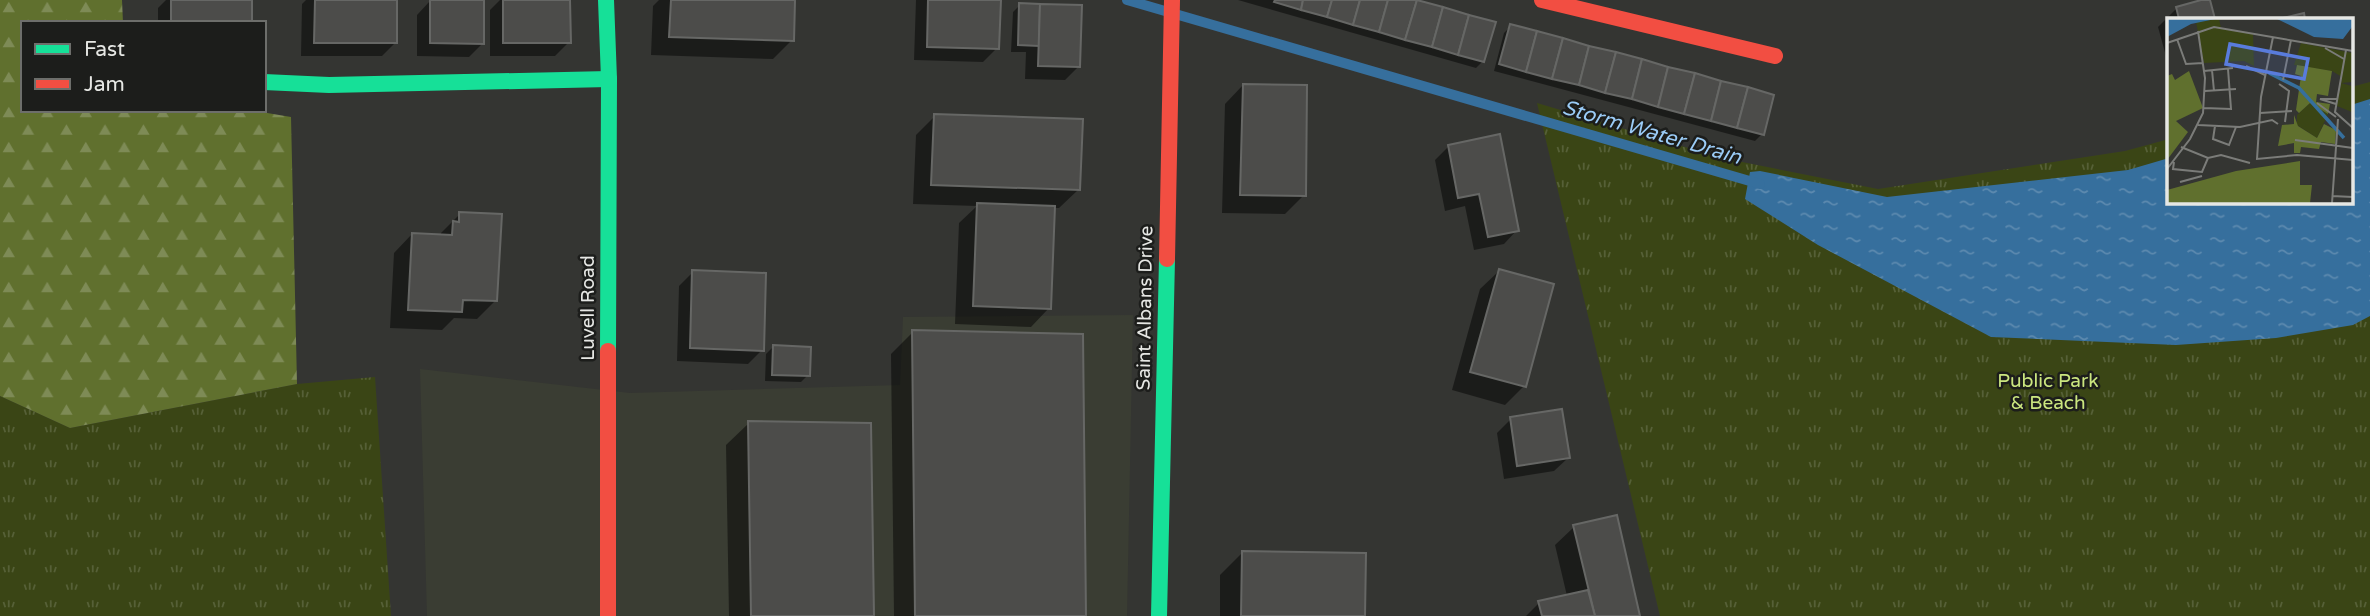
<svg xmlns="http://www.w3.org/2000/svg" width="2370" height="616" font-family="'Varela Round',sans-serif">
<defs>
<pattern id="grass-tufts" width="24" height="20" patternUnits="userSpaceOnUse" patternTransform="scale(1.75)"><rect width="24" height="20" fill="#3a4515"/><path d="M3 7l-1-3M5 7V3M7 7l1-3M15 17l-1-3M17 17v-4M19 17l1-3" fill="none" stroke="#566037"/></pattern>
<pattern id="forest-firs" width="22" height="20" patternUnits="userSpaceOnUse" patternTransform="scale(1.75)"><rect width="22" height="20" fill="#60702e"/><path d="M5 1l3.5 6h-7zM16 11l3.5 6h-7z" fill="#7e8b56"/></pattern>
<pattern id="water-ripples" width="26" height="14" patternUnits="userSpaceOnUse" patternTransform="scale(1.75)"><rect width="26" height="14" fill="#366f9d"/><path d="M2 4q2-2 4 0t4 0M15 11q2-2 4 0t4 0" fill="none" stroke="#5d8aaf"/></pattern>
</defs>
<rect width="100%" height="100%" fill="#343532"/>
<polygon fill="#3a3d33" points="1133,315 1127,616 427,616 420,369 630,393 900,385 903,317"/>
<g fill="url(#grass-tufts)">
<polygon points="2370,82 2370,616 1660,616 1537,103 1722,158 1878,189 2125,151 2169,139 2169,201 2351,201 2351,87"/>
<polygon points="375,377 391,616 0,616 0,396 70,428 297,384"/>
</g>
<polygon fill="url(#forest-firs)" points="0,0 122,0 123,23 23,23 23,110 249,110 291,117 297,384 70,428 0,396"/>
<polygon fill="url(#water-ripples)" points="2370,99 2370,316 2353,325 2276,338 2176,345 1991,337 1818,245 1745,199 1750,172 1760,171 1887,197 2128,170 2169,158 2169,201 2351,201 2351,105"/>
<g fill="#0007">
<polygon points="166,0 250,0 250,23 158,23 158,8"/>
<polygon points="306,0 396,0 395,43 382,56 301,56 302,4"/>
<polygon points="500,0 569,0 569,42 555,56 490,56 490,10"/>
<polygon points="659,0 794,0 792,40 773,59 651,55 653,6"/>
<polygon points="916,0 999,0 997,48 983,62 914,60"/>
<polygon points="1238,0 1412,0 1483,61 1476,68"/>
<polygon points="2208,0 2213,19 2169,19 2169,67 2158,27 2177,8"/>
<polygon points="430,1 483,43 469,57 417,56 417,15"/>
<polygon points="1020,5 1079,66 1065,80 1025,79 1026,52 1011,52 1013,12"/>
<polygon points="1511,26 1762,134 1755,141 1494,71 1504,33"/>
<polygon points="1243,85 1304,195 1285,214 1222,213 1225,104"/>
<polygon points="935,116 1078,190 1059,208 1053,208 1049,308 1031,327 955,324 959,223 977,206 913,204 916,135"/>
<polygon points="1449,146 1517,230 1504,244 1474,250 1465,206 1445,211 1435,160"/>
<polygon points="460,214 496,300 477,319 454,318 442,330 390,328 394,253 412,234 441,236 441,233"/>
<polygon points="1499,271 1524,386 1505,405 1452,390 1480,289"/>
<polygon points="693,272 762,350 748,364 677,361 679,286"/>
<polygon points="913,332 1085,616 894,616 891,354"/>
<polygon points="773,347 808,375 801,382 765,381 766,354"/>
<polygon points="1511,419 1568,458 1554,471 1504,479 1497,433"/>
<polygon points="749,423 872,616 729,616 726,445"/>
<polygon points="1574,527 1639,616 1526,616 1539,603 1567,596 1555,545"/>
<polygon points="1242,553 1364,616 1220,616 1220,575"/>
</g>
<g fill="none" stroke-linecap="round" stroke-linejoin="round">
<polyline stroke="#366f9d" stroke-width="10" points="1127,0 1760,184"/>
</g>
<g fill="#4c4c4a" stroke="#666765" stroke-width="2">
<rect x="171" y="0" width="81" height="23"/>
<polygon points="315,0 397,0 397,43 314,43"/>
<polygon points="430,0 484,0 484,44 430,43"/>
<polygon points="503,0 570,0 571,43 503,43"/>
<polygon points="671,0 795,0 794,41 669,37"/>
<polygon points="928,0 1001,0 999,49 927,47"/>
<polygon points="1275,0 1303,0 1301,10 1274,2"/>
<polygon points="1303,0 1332,0 1327,17 1301,10"/>
<polygon points="1332,0 1360,0 1353,25 1327,17"/>
<polygon points="1360,0 1388,0 1379,32 1353,25"/>
<polygon points="1388,0 1417,0 1405,40 1379,32"/>
<polygon points="1417,0 1443,7 1432,47 1405,40"/>
<polygon points="2201,0 2210,0 2215,19 2179,19 2176,7"/>
<polygon points="1019,3 1040,4 1039,46 1018,45"/>
<polygon points="1040,4 1082,5 1080,67 1038,66"/>
<polygon points="1443,7 1469,15 1458,55 1432,47"/>
<polygon points="2304,13 2305,19 2278,19"/>
<polygon points="1469,15 1496,22 1484,62 1458,55"/>
<polygon points="1510,24 1537,31 1526,72 1499,64"/>
<polygon points="1537,31 1563,38 1552,79 1526,72"/>
<polygon points="1563,38 1589,46 1579,85 1552,79"/>
<polygon points="1589,46 1616,52 1605,93 1579,85"/>
<polygon points="1616,52 1642,59 1632,99 1605,93"/>
<polygon points="1642,59 1668,67 1658,107 1632,99"/>
<polygon points="1668,67 1695,73 1684,114 1658,107"/>
<polygon points="1695,73 1721,81 1711,121 1684,114"/>
<polygon points="1721,81 1748,87 1737,128 1711,121"/>
<polygon points="1243,84 1307,85 1306,196 1240,195"/>
<polygon points="1748,87 1774,95 1764,135 1737,128"/>
<polygon points="934,114 1083,119 1080,190 931,185"/>
<polygon points="1500,134 1519,231 1488,237 1479,194 1458,198 1448,145"/>
<polygon points="977,203 1055,206 1051,309 973,306"/>
<polygon points="459,212 502,214 497,301 463,300 462,312 408,310 412,233 452,235 453,221 459,222"/>
<polygon points="1499,269 1554,284 1526,387 1470,372"/>
<polygon points="692,270 766,273 764,351 690,348"/>
<polygon points="912,330 1083,334 1086,616 915,616"/>
<polygon points="773,345 811,347 810,376 772,375"/>
<polygon points="1562,409 1570,458 1517,466 1510,417"/>
<polygon points="748,421 871,423 874,616 751,616"/>
<polygon points="1617,515 1640,616 1595,616 1573,525"/>
<polygon points="1242,551 1366,553 1365,616 1241,616"/>
<polygon points="1588,590 1595,616 1542,616 1538,601"/>
</g>
<g fill="none" stroke-linecap="round" stroke-linejoin="round">
<g stroke="#16e098" stroke-width="16">
<polyline points="606,0 609,79 608,351"/>
<polyline points="264,82 329,85 609,79"/>
<polyline points="1159,616 1167,259"/>
</g>
<g stroke="#f24e42" stroke-width="16">
<polyline points="1542,0 1775,56"/>
<polyline points="1167,259 1172,0"/>
<polyline points="608,616 608,351"/>
</g>
</g>
<g text-anchor="middle" stroke-width="5" stroke-linejoin="round" paint-order="stroke">
<g font-size="19" fill="#e6e7e4" stroke="#1c1d1b">
<text transform="translate(587 308) rotate(-90)" y="7">Luvell Road</text>
<text transform="translate(1144 308) rotate(-89)" y="7">Saint Albans Drive</text>
</g>
<g font-size="19" fill="#cbe67f" stroke="#1c1d1b">
<text x="2048" y="387">Public Park<tspan x="2048" dy="22">&amp; Beach</tspan></text>
</g>
<g font-size="21" font-style="italic" fill="#9bccf7" stroke="#1c1d1b">
<text transform="translate(1652 132) rotate(16)" y="7">Storm Water Drain</text>
</g>
</g>
<g transform="translate(2167 18)">
<rect width="186" height="186" fill="#343532"/>
<path d="M52,1L54,10L86,16L87,48L77,43L37,45L29,4ZM134,25L185,35V64L174,65L175,59L165,53L127,47ZM143,85L161,96L150,120L130,107V97Z" fill="#3a4515"/>
<path d="M130,47L165,53L161,78L150,76L149,84L163,86L161,96L143,85L132,95L129,92L134,58L128,56ZM22,53L36,90L9,103L21,114L0,142V58L5,56L8,62ZM127,97L131,108L150,120L157,106L169,112L168,126L154,124L152,131L134,129L133,135H127V125L111,128L115,107L127,106ZM133,143V167H145L143,185H0V172L69,153Z" fill="#60702e"/>
<path d="M174,65L185,68V94L170,88Z" fill="#3a4515"/>
<path d="M0,0H53L24,6L0,19ZM108,0H185V9L176,21L147,19Z" fill="#366f9d"/>
<path fill="none" stroke="#366f9d" stroke-width="3.5" d="M102,55L132,70L177,120"/>
<path fill="none" stroke="#7b7c79" stroke-width="2" d="M106,19L94,79L90,141L130,137L186,142M10,21L19,46L36,45M0,25L47,9L186,33M158,30L177,41M179,32L168,94L186,110M79,48L98,57M45,52L47,73M37,53L66,50M116,62L124,22M112,66L122,73L118,104M38,73L69,71M150,85L169,99M169,86L153,81H170M37,90L64,91L61,51M93,95L125,93M31,107L73,109L105,102L111,106M48,108L46,121L62,127L69,109M128,122L186,130M14,129L41,140L54,137L83,145M7,144L6,151L35,154L41,140M0,151L23,121L36,95L38,60L31,13M13,164L35,158M165,178L186,179M165,185L171,101"/>
<path fill="#597cdc" fill-opacity="0.15" stroke="#597cdc" stroke-width="3.5" d="M63,26L141,41L137,61L59,46Z"/>
<rect width="186" height="186" fill="none" stroke="#e6e7e4" stroke-width="3.5"/>
</g>
<rect x="21" y="21" width="245" height="91" fill="#1c1d1b" stroke="#6d6e6b" stroke-width="2"/>
<rect x="35" y="44" width="35" height="10" fill="#16e098" stroke="#6d6e6b" stroke-width="2"/>
<text x="84" y="56" font-size="21" fill="#e6e7e4">Fast</text>
<rect x="35" y="79" width="35" height="10" fill="#f24e42" stroke="#6d6e6b" stroke-width="2"/>
<text x="84" y="91" font-size="21" fill="#e6e7e4">Jam</text>
</svg>
